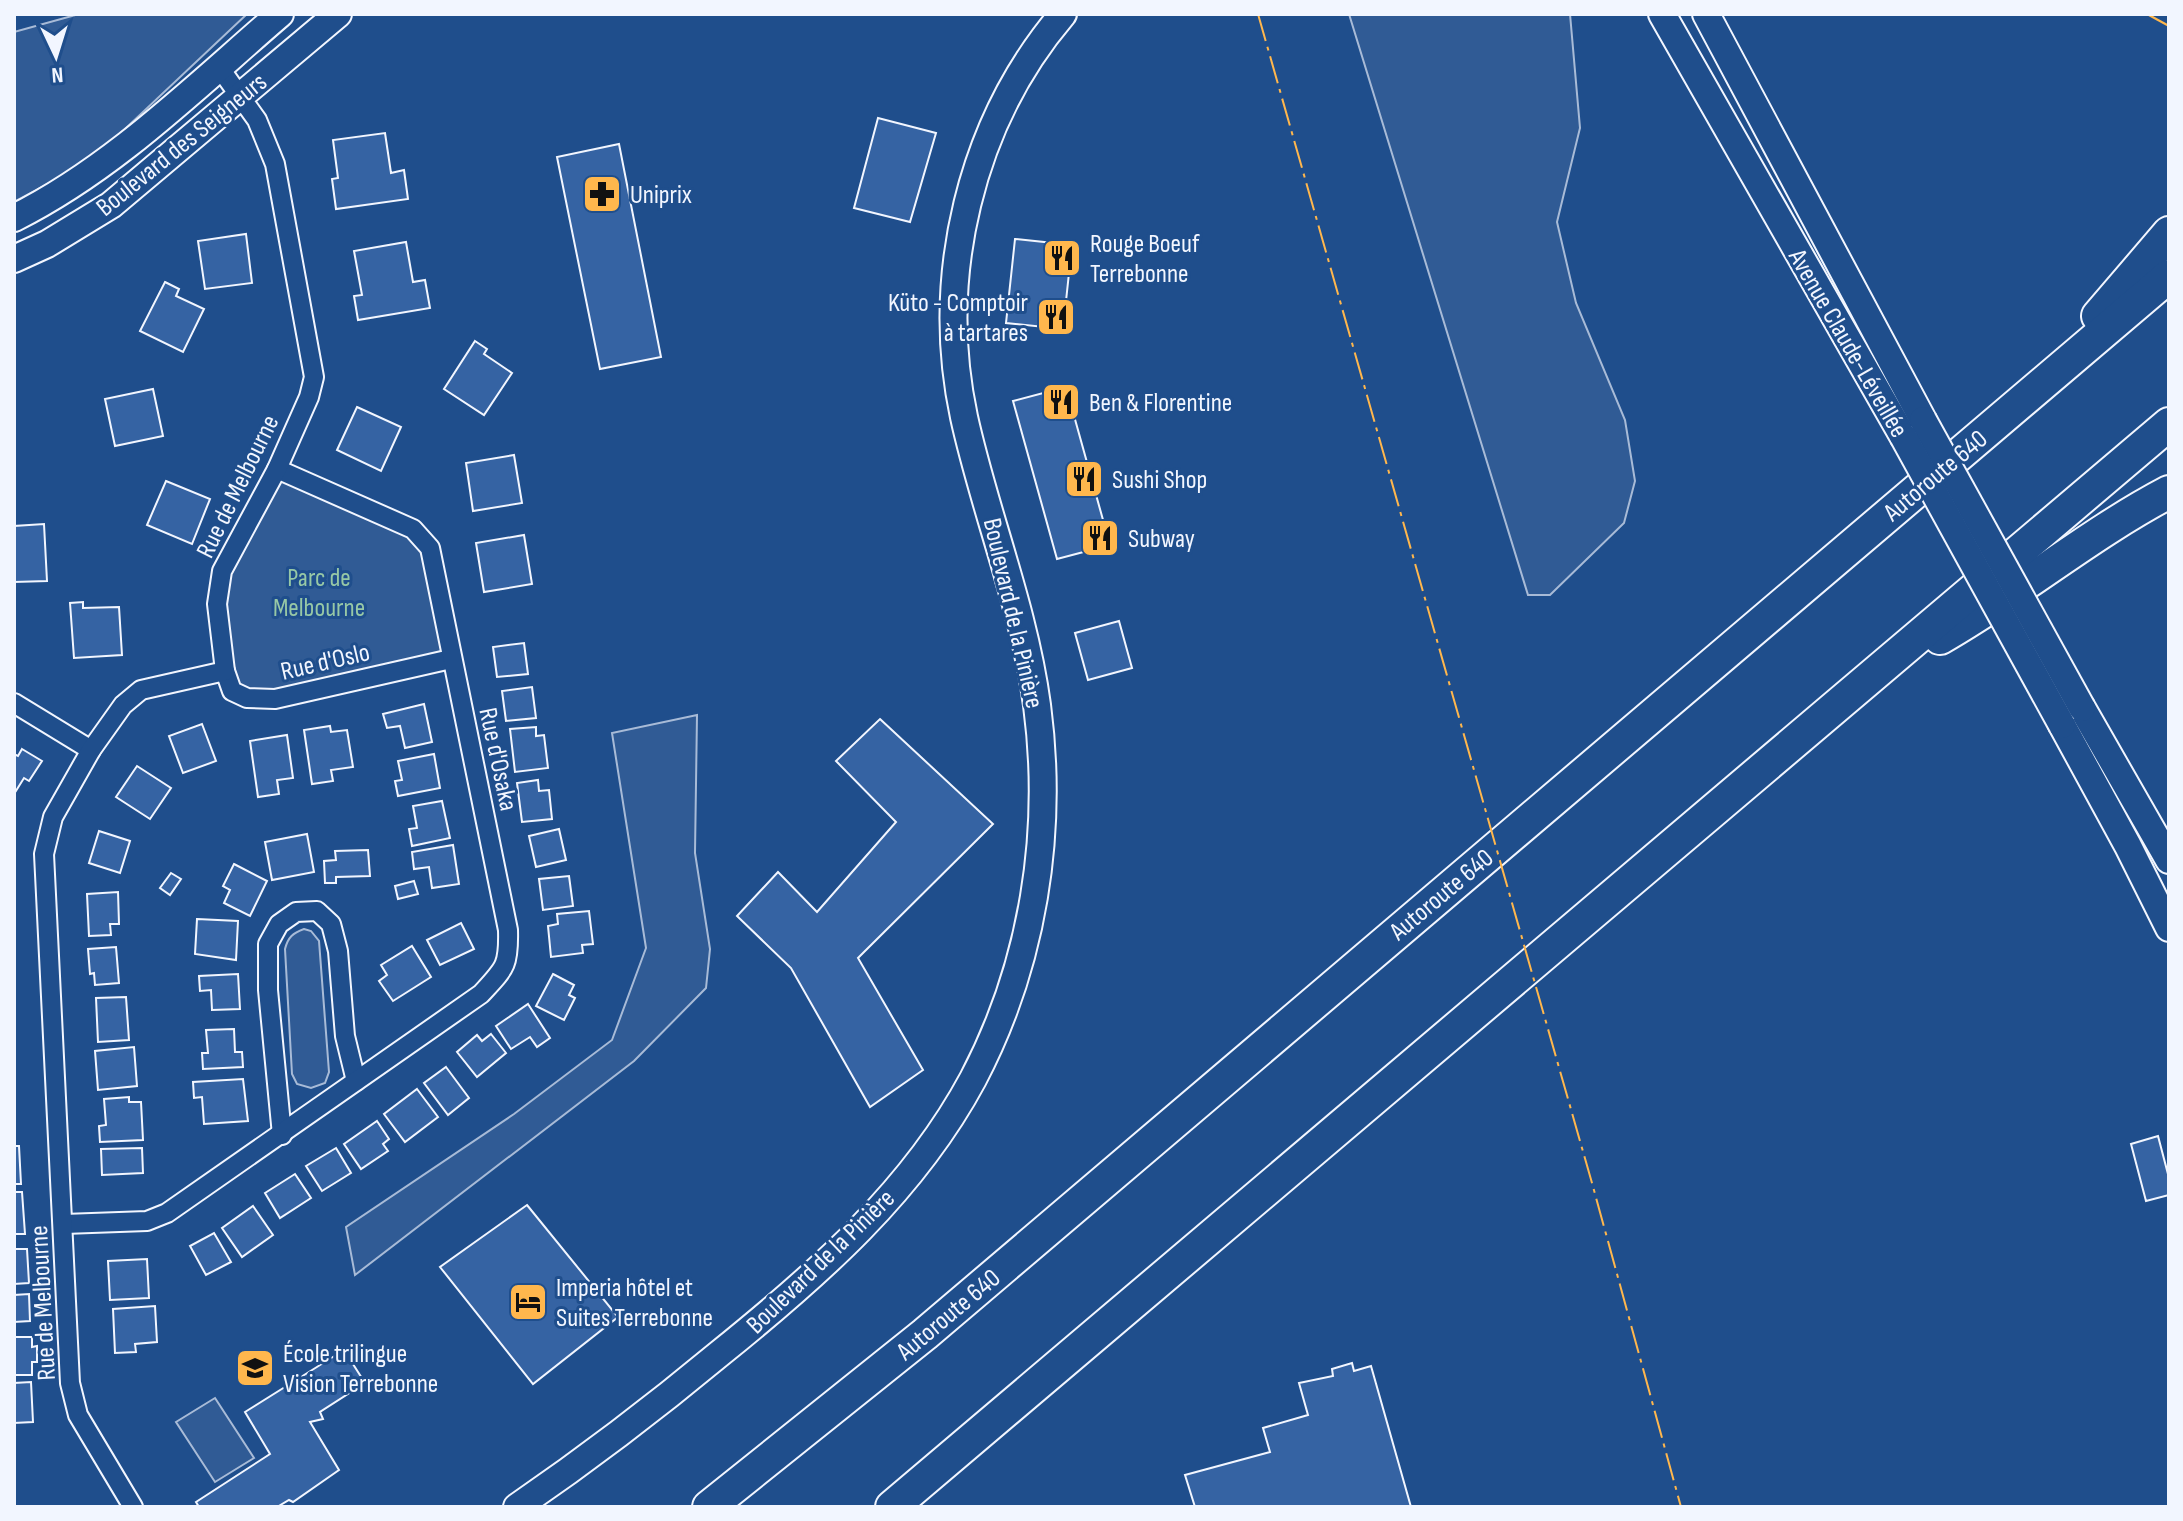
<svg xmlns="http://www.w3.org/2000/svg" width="2183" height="1521" font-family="'Sofia Sans Condensed',sans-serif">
<rect width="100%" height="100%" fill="#1f4e8c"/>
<g fill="#305b95" stroke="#a8bbd7" stroke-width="2">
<polygon points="79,14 247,14 91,161 14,202 14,32"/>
<polygon points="1349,14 1570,14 1580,128 1557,222 1576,303 1625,420 1635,481 1624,523 1550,595 1528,595"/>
<polygon points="277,469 346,500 430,548 451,659 275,699 232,691 217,604"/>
<polygon points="697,715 695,853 710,949 706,988 634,1061 355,1275 346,1227 514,1114 612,1040 646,948 612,733"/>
<path d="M304,929L311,931L319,941L329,1072L325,1083L311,1088L297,1084L292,1074L285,949C288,937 293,933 304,929Z"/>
<polygon points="215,1398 254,1458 215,1482 176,1422"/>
</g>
<g fill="#3563a3" stroke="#f2f6ff" stroke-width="2">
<polygon points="878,118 936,133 910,222 854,208"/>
<polygon points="385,133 391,173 404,170 408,199 336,209 332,179 338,178 333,140"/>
<polygon points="619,144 661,357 600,369 557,157"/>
<polygon points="246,234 252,283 205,289 198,241"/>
<polygon points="1015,239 1072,245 1063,329 1006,323"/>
<polygon points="406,242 413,282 425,280 430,308 358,320 354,296 362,295 354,251"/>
<polygon points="165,282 179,289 176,296 204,309 183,352 140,331"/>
<polygon points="475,341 487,349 484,354 512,373 484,415 444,389"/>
<polygon points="1066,387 1110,545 1057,559 1013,401"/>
<polygon points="153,389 163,436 115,446 105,399"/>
<polygon points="357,407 401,427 381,471 337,450"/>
<polygon points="514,455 522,503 473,511 466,463"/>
<polygon points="166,481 210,499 192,544 147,525"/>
<polygon points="44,524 47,581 14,582 14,526"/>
<polygon points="524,535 532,584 484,592 476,543"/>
<polygon points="83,602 83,608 119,607 122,655 74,658 70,603"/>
<polygon points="1119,621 1132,668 1088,680 1075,633"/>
<polygon points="524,643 528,674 497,677 493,647"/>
<polygon points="532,687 536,718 506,721 502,691"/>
<polygon points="424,704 432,742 405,748 400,726 387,728 383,714"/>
<polygon points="880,719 993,824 858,958 923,1070 870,1107 791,968 737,916 778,872 817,912 896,822 836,761"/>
<polygon points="202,724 216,761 183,773 169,736"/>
<polygon points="330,726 331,732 347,730 353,767 331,770 333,781 312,784 304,730"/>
<polygon points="536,727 536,736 544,735 548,768 515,772 510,729"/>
<polygon points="287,735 293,778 277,780 279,794 258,797 250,741"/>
<polygon points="22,749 42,761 29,781 24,778 14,794 14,754 18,756"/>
<polygon points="434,754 440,788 398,796 395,781 402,780 398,761"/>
<polygon points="137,766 171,788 150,819 116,797"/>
<polygon points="538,780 539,791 549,790 552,819 522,822 517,783"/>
<polygon points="442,801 450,838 412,846 409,829 417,828 413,806"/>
<polygon points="559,829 566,860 536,867 529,836"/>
<polygon points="99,831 130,841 120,873 89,863"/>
<polygon points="307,834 314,872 272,880 265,842"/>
<polygon points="453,845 459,884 432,888 429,867 414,869 412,852"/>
<polygon points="368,850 370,876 336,877 336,883 325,883 324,861 336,860 335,851"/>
<polygon points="234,864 267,881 250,916 224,903 230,890 223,886"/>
<polygon points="171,873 181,879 170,895 160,888"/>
<polygon points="569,876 573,906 543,910 539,879"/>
<polygon points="414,881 418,894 398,899 395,886"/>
<polygon points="118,892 119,924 110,924 111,935 89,936 87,894"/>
<polygon points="589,911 593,944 582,945 583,953 551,957 548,926 558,924 557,914"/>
<polygon points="197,919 238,921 236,960 195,954"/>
<polygon points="461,923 474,949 440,965 427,940"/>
<polygon points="412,946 431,977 393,1001 379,981 387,975 381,965"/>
<polygon points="116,947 119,983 95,985 94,973 90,974 88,949"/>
<polygon points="238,974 240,1009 212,1010 211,990 200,991 199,976"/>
<polygon points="553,974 574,985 569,995 575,998 564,1020 536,1006"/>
<polygon points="126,997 129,1040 98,1042 96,998"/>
<polygon points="528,1004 550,1038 537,1047 530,1037 511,1049 496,1026"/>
<polygon points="234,1029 235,1052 242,1052 243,1067 203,1069 202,1053 208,1053 206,1030"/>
<polygon points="491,1034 506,1053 477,1077 457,1052 477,1035 482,1041"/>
<polygon points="134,1047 137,1086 98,1090 95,1051"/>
<polygon points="446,1067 469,1098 448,1115 424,1083"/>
<polygon points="243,1079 248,1121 204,1124 202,1097 194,1098 193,1082"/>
<polygon points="417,1089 438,1117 405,1142 384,1114"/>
<polygon points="129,1097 129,1102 141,1102 143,1140 100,1142 99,1126 106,1125 104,1099"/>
<polygon points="377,1121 389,1139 383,1144 388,1151 361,1169 344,1144"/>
<polygon points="2158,1136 2169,1178 2169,1195 2146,1201 2131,1144"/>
<polygon points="14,1146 19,1146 21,1184 14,1184"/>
<polygon points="142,1148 143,1173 102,1175 101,1149"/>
<polygon points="336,1148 351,1173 322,1191 306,1166"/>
<polygon points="295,1174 311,1198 280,1218 265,1193"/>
<polygon points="14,1192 22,1192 25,1234 14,1234"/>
<polygon points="527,1205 618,1317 533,1384 440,1267"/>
<polygon points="253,1206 273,1235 242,1257 222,1228"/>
<polygon points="214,1233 231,1262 206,1275 190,1246"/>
<polygon points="14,1249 27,1249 29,1283 14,1284"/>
<polygon points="147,1259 149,1298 110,1300 108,1261"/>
<polygon points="29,1294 30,1321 14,1322 14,1295"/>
<polygon points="155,1306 157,1342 135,1344 136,1352 115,1353 113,1309"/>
<polygon points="14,1337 32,1337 32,1347 37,1346 37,1362 32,1362 32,1375 14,1375"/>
<polygon points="344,1350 365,1383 320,1412 323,1419 310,1422 339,1470 293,1502 289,1500 277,1507 199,1507 196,1502 270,1454 245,1412"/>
<polygon points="1352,1363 1354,1371 1371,1366 1411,1507 1195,1507 1185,1475 1270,1452 1263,1428 1308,1415 1299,1383 1333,1376 1332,1369"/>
<polygon points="31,1382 33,1422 14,1423 14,1383"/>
</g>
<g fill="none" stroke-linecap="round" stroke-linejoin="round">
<defs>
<g id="street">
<polyline points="225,671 232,691 247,698 275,699 451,659"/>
<polyline points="14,703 91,750"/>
<polyline points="282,1135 268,990 268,944 279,924 296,912 317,911 331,924 338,951 345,1036 356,1081"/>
<path d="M64,1224L147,1221L167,1213L481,994C505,968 509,966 508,930L430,548L413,529L277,469"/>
<polyline points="133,1507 78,1415 70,1383 44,854 53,817 91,750 123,705 141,690 225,671 217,604 222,571 277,469 309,397 314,377 275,164 257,120 219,67"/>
</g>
<g id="secondary">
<polyline points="1662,14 1903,436"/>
<polyline points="1706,14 1923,420"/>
<path d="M14,218C114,168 196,86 280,14"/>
<polyline points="14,259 47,244 111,205 338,14"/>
<polyline points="2082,708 2169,860"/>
<polyline points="2062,725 2128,846 2169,928"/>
<path d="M517,1507C587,1459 654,1408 719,1354C817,1275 913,1191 973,1079C1033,965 1054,833 1037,705C1024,607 985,513 964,417C934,277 970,123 1063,14"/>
</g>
<g id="highway">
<polyline points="2098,316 2169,233"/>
<path d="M1940,638C2019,593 2089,534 2169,492"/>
<polyline points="709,1507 925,1334 2169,276"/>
<polyline points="892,1507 2169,424"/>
</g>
</defs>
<use href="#street" stroke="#f2f6ff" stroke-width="22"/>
<use href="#secondary" stroke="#f2f6ff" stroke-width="30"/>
<use href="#highway" stroke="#f2f6ff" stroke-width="36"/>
<use href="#street" stroke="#1f4e8c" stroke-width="18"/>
<use href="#secondary" stroke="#1f4e8c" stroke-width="26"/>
<use href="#highway" stroke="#1f4e8c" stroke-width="32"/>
<defs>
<g id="secondary-bridge">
<polyline points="1923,420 2082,708"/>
<polyline points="1903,436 2062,725"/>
</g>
</defs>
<use href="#secondary-bridge" stroke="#f2f6ff" stroke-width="30" stroke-linecap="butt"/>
<use href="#secondary-bridge" stroke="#1f4e8c" stroke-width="26"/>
<g stroke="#ffb74d" stroke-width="2" stroke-dasharray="28 6 4 6" stroke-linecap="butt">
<polyline points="1258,14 1592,1183 1681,1507"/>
<polyline points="2147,14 2169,26"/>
</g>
</g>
<defs>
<symbol id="pharmacy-square" viewBox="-11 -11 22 22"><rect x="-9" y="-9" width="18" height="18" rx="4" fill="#ffb74d" stroke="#1f4e8c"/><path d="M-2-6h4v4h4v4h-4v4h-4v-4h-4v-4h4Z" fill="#111"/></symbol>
<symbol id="restaurant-square" viewBox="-11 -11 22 22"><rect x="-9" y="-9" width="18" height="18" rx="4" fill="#ffb74d" stroke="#1f4e8c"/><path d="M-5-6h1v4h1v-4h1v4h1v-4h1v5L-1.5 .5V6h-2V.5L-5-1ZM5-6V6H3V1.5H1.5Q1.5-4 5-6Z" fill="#111"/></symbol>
<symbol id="hotel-square" viewBox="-11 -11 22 22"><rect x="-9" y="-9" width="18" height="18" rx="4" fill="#ffb74d" stroke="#1f4e8c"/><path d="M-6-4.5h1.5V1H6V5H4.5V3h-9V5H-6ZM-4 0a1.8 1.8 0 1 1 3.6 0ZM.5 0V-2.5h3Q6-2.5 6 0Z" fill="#111"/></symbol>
<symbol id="school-square" viewBox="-11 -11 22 22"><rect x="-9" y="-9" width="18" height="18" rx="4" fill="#ffb74d" stroke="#1f4e8c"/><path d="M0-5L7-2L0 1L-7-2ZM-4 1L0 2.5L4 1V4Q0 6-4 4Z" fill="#111"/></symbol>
</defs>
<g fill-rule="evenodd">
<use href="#pharmacy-square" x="580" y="172" width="44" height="44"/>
<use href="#restaurant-square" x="1040" y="236" width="44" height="44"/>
<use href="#restaurant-square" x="1034" y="295" width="44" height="44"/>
<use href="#restaurant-square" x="1039" y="380" width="44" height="44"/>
<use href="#restaurant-square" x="1062" y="457" width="44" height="44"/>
<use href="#restaurant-square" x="1078" y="516" width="44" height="44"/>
<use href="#hotel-square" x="506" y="1280" width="44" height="44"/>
<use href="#school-square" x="233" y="1346" width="44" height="44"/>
</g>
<g text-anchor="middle" stroke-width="6" stroke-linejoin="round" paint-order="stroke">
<g font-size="26" fill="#f2f6ff" stroke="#1f4e8c">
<text transform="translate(181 144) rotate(-39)" y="9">Boulevard des Seigneurs</text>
<text transform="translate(1849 343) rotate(60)" y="9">Avenue Claude-Léveillée</text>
<text transform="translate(1935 475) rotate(-40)" y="9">Autoroute 640</text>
<text transform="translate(237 486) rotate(-64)" y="9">Rue de Melbourne</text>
<text transform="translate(1014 613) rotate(77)" y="9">Boulevard de la Pinière</text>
<text transform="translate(325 661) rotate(-13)" y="9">Rue d'Oslo</text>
<text transform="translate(499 759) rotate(78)" y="9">Rue d'Osaka</text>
<text transform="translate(1441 894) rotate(-40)" y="9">Autoroute 640</text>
<text transform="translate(820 1261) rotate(-44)" y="9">Boulevard de la Pinière</text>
<text transform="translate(42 1303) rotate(-93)" y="9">Rue de Melbourne</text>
<text transform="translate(948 1314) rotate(-40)" y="9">Autoroute 640</text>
</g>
<g font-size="26" fill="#f2f6ff" stroke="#1f4e8c" text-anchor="start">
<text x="630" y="203">Uniprix</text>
<text x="1090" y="252">Rouge Boeuf<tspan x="1090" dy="30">Terrebonne</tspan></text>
<text x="1028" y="311" text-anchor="end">Küto - Comptoir<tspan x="1028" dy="30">à tartares</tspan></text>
<text x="1089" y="411">Ben &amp; Florentine</text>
<text x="1112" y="488">Sushi Shop</text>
<text x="1128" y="547">Subway</text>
<text x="556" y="1296">Imperia hôtel et<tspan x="556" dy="30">Suites Terrebonne</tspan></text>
<text x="283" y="1362">École trilingue<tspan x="283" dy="30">Vision Terrebonne</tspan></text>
</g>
<g font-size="26" fill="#97c8a6" stroke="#1f4e8c">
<text x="319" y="586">Parc de<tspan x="319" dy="30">Melbourne</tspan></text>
</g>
</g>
<rect width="2183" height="1521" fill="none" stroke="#f2f6ff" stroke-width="32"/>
<g transform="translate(56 56) rotate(176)" stroke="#1f4e8c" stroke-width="6" paint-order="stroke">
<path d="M0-6L14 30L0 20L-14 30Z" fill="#f2f6ff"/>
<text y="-12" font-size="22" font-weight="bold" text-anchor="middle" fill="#f2f6ff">N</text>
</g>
</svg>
